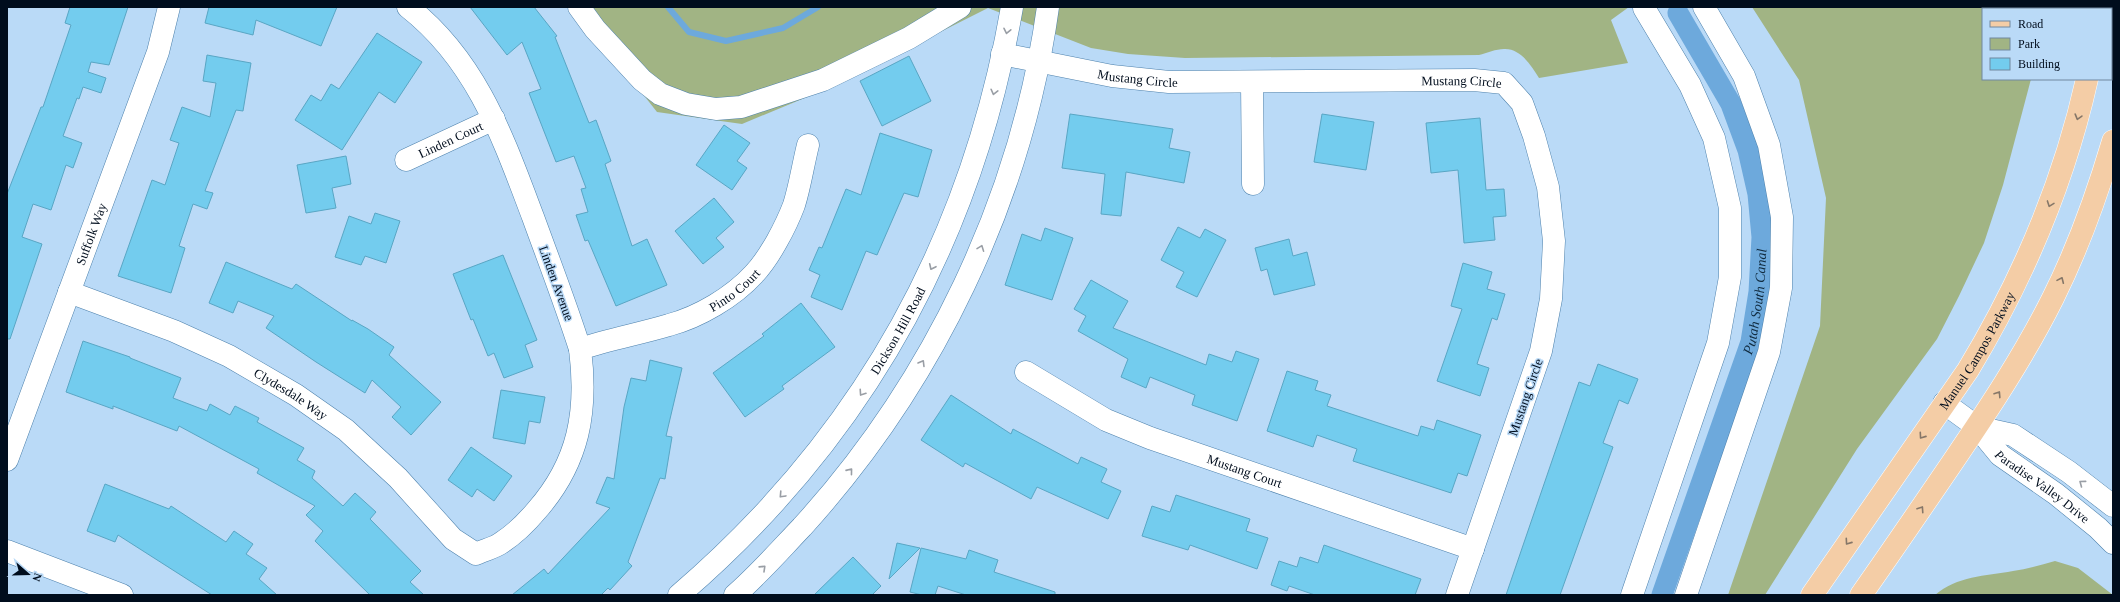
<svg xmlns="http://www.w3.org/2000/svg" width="2120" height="602" font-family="'Times New Roman',serif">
<rect width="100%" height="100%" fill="#badaf7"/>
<g fill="#a1b484">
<path d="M574,7H1629L1611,20L1628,63L1539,78C1532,67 1521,48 1504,49C1496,49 1487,53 1479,55L1185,58L1128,54L1091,48L988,8L831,87L742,124L657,112Z"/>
<polygon points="1752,7 2047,7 2047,9 1983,9 1983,79 2031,79 2003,185 1984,243 1959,296 1937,339 1857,449 1765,595 1728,595 1820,326 1826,198 1799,80"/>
<path d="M2055,561L2078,568L2113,595H1935C1957,576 1985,576 2013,571C2027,569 2041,565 2055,561Z"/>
</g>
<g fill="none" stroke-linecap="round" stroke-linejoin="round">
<polyline stroke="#6da9dc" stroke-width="6" points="668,7 689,32 726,41 783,28 818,7"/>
<path stroke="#6da9dc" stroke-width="21" id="s1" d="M1662,595L1751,342L1759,292L1762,237L1758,194L1748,150L1731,104L1678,13"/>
</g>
<g fill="#73ccee" stroke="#59a6c4">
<polygon points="70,7 128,7 109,65 91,62 88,72 106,78 101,93 83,87 79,99 77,98 63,136 82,143 73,168 66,165 51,210 33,204 22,237 42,244 10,339 7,339 7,194 41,107 43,107 71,25 65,23"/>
<polygon points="209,7 337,7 321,46 256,20 253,35 205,23"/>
<polygon points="470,7 534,7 557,36 555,37 589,123 596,120 611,161 605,164 632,246 647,239 667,285 616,306 588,240 585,241 576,215 588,212 581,189 586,188 574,156 556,162 529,93 541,89 522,42 507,55"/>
<polygon points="377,33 422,62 395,103 379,92 342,150 295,120 311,95 321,101 331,84 339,89"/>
<polygon points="207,55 251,63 243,111 236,110 205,191 213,193 207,209 193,204 179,246 185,248 171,293 118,276 152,180 165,185 179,143 170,140 182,107 210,117 216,83 203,81"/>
<polygon points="909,56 931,101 882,126 860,81"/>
<polygon points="1070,114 1173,129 1169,148 1190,152 1184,183 1126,172 1121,216 1101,214 1105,174 1062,168"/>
<polygon points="1322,114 1374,122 1366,170 1314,162"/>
<polygon points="1480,118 1486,190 1504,189 1506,216 1493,217 1495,240 1464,243 1458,170 1431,173 1426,123"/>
<polygon points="724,125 750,143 737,161 747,168 732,190 696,165"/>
<polygon points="880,133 932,150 918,197 904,193 877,255 866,251 842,310 811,297 820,275 809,270 819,247 822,248 846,189 861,195"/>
<polygon points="346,156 351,184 332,188 336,208 306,213 297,165"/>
<polygon points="714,198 734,222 716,238 724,247 703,264 675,231"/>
<polygon points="375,213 400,221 386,263 365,256 361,265 335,257 349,216 371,224"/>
<polygon points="1178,227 1200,238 1205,229 1226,240 1197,297 1176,287 1184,272 1161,260"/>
<polygon points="1045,228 1073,238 1052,300 1005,285 1022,234 1041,241"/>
<polygon points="1289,239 1293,256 1307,252 1315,285 1274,295 1267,269 1261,271 1255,248"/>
<polygon points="503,255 537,340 525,345 533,367 504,378 494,353 488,356 473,319 471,320 453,274"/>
<polygon points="226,262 292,289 296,284 352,321 352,320 368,329 394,347 389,355 441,402 411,435 392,417 401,407 372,380 365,393 316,362 266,328 274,316 238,301 233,313 209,303"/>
<polygon points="1463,263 1492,272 1487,289 1505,294 1497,320 1492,318 1477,364 1489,368 1480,396 1437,381 1462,309 1451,306"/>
<polygon points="1091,280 1128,301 1113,328 1206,365 1209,354 1232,362 1236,351 1259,359 1237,421 1192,405 1195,395 1150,377 1146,388 1121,377 1128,359 1078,331 1086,316 1074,309"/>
<polygon points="801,303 835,347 782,386 784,389 745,417 713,373 764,336 762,334"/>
<polygon points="83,341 130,357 130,358 181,378 173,398 207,411 210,404 230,415 235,406 259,418 257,422 304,448 297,460 315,471 312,478 343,506 355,493 376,512 370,519 421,571 410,582 424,595 370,595 315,541 323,531 306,515 315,506 257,473 259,469 179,426 177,431 113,406 113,409 66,392"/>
<polygon points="650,360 682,368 666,436 672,437 665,479 660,478 628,562 632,566 610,590 608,588 601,595 512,595 544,569 548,574 610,508 596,503 607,477 614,479 624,407 631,378 646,381"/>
<polygon points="1598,364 1638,379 1628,404 1619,400 1603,443 1613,447 1560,595 1506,595 1579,382 1590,386"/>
<polygon points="1287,371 1318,381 1315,390 1331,395 1327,406 1418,436 1421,426 1434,430 1437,420 1481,435 1467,476 1458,473 1451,493 1353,461 1357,449 1317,435 1313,447 1267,431"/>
<polygon points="501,390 545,397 540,423 529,421 525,444 493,438"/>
<polygon points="951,395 1011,434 1013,429 1078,464 1081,457 1107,469 1101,482 1121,491 1108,519 1037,487 1031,499 965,463 963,467 921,440"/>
<polygon points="471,447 512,476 494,501 477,489 472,497 448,480"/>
<polygon points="105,484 169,509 171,506 226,542 234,531 253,544 246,554 267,568 259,579 277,595 212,595 118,535 115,542 87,531"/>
<polygon points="1176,495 1250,519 1246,531 1268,538 1257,569 1190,545 1188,550 1142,536 1152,506 1170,512"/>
<polygon points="897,543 920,548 889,579"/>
<polygon points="1324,545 1421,579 1415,595 1315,595 1289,586 1287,591 1271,585 1279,561 1297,567 1300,557 1318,563"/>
<polygon points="921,548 966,559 969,550 998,560 994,572 1055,592 1055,595 966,595 938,586 935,595 922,595 910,592"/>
<polygon points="853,557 881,586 872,595 814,595"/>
</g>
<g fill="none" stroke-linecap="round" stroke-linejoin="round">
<defs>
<g id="minor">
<polyline points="579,7 595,29 642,80 660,94 686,104 716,109 741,107 823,80 909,38 960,7"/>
<path id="s2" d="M1002,54L1112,76L1169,82L1474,80L1504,83L1522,103L1534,136L1548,187L1554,241L1551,299L1541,351L1457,595"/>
<polyline points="1252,83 1253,184"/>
<path id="s3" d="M406,160L494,119"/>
<path id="s4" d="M69,292L174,331L229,356L296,395L346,430L398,478L453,539L476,554C484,550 494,548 501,543C515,534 527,522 537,510C579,462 588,411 580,349C566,305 549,261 533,217C503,138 477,61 408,7"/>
<path id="s5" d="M580,349C610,339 639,334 669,325C699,317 733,297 754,274C770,257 786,226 794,205C800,186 803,165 808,145"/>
<path id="s6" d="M1026,372L1106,420L1150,438L1473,549"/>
<path id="s7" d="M1944,403L1977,427L2000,455L2056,494L2098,528L2113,543"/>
<polyline points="1977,427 2013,435 2069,472 2113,506"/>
<path id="s8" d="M7,460L158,52L169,7"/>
<polyline points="7,551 122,595"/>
<path id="s9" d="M679,595C861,439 971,243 1012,7"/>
<path d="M735,595C759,574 780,550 802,527C933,383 1021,200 1048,7"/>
<polyline points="1632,595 1718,343 1730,277 1730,208 1714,138 1690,85 1644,8"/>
<polyline points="1686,595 1769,352 1781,288 1782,217 1769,145 1744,76 1704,7"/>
</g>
<g id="major">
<polyline points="2101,9 2101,7"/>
<path id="s10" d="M1812,595L1968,370C2023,279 2064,182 2087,79"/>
<path d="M1861,595C1892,551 1922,507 1952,463C1988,410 2024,356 2053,298C2078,248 2097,195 2113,141"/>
</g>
</defs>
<use href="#minor" stroke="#4d81ac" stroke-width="23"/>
<use href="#major" stroke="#fff" stroke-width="23"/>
<use href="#minor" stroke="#fff" stroke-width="22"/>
<use href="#major" stroke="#f4cda6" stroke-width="22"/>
</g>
<defs><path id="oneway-chevron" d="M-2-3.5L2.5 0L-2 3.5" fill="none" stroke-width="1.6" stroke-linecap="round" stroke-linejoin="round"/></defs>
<g stroke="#999ea5">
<use href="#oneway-chevron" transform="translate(1007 31) rotate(102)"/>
<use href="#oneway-chevron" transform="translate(994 92) rotate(104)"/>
<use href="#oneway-chevron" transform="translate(981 248) rotate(-69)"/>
<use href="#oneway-chevron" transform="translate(932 267) rotate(115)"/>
<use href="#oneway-chevron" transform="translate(922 363) rotate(-59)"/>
<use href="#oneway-chevron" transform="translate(862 393) rotate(124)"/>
<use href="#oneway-chevron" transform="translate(850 471) rotate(-51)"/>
<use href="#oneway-chevron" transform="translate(2082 483) rotate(-143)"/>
<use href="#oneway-chevron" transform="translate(782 495) rotate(133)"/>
<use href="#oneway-chevron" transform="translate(763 568) rotate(-44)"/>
</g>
<g stroke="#867768">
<use href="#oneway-chevron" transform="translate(2078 117) rotate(106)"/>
<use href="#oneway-chevron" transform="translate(2050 204) rotate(110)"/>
<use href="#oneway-chevron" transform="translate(2061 280) rotate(-66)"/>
<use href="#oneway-chevron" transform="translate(1998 394) rotate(-57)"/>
<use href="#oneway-chevron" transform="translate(1922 436) rotate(125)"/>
<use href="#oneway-chevron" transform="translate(1921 509) rotate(-56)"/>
<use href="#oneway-chevron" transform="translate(1848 542) rotate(125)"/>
</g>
<g text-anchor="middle" stroke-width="3" stroke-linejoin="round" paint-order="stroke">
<g font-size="13" fill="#000d1d" stroke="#badaf7">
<text dy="5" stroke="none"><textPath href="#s2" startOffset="138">Mustang Circle</textPath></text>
<text dy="5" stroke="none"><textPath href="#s2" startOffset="462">Mustang Circle</textPath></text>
<text dy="5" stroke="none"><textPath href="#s3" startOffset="49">Linden Court</textPath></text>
<text dy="5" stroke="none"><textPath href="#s8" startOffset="241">Suffolk Way</textPath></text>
<text transform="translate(557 283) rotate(70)" y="5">Linden Avenue</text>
<text dy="5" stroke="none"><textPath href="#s5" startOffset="167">Pinto Court</textPath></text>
<text dy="5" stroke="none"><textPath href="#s9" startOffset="345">Dickson Hill Road</textPath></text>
<text dy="5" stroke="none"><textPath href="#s10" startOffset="295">Manuel Campos Parkway</textPath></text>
<text dy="5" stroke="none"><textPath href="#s4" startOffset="245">Clydesdale Way</textPath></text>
<text transform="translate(1525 397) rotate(-71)" y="5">Mustang Circle</text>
<text dy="5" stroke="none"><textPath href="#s6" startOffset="241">Mustang Court</textPath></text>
<text dy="5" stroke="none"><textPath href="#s7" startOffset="130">Paradise Valley Drive</textPath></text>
</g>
<g font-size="14" font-style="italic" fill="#112c41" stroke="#badaf7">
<text dy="5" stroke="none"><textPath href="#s1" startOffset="309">Putah South Canal</textPath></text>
</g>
</g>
<rect width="2120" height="602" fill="none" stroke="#000d1d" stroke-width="16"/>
<rect x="1982" y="8" width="130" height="72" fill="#badaf7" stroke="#7088a0"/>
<rect x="1990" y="21" width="20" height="6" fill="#f4cda6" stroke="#7088a0"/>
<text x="2018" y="28" font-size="12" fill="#000d1d">Road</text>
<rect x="1990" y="38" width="20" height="12" fill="#a1b484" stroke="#7088a0"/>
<text x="2018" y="48" font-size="12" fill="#000d1d">Park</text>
<rect x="1990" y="58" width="20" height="12" fill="#73ccee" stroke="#7088a0"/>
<text x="2018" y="68" font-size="12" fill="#000d1d">Building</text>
<g transform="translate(28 574) rotate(110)" stroke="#badaf7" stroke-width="3" paint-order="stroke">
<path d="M0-3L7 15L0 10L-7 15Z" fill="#000d1d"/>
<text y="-6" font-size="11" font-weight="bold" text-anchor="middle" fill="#000d1d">N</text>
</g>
</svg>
